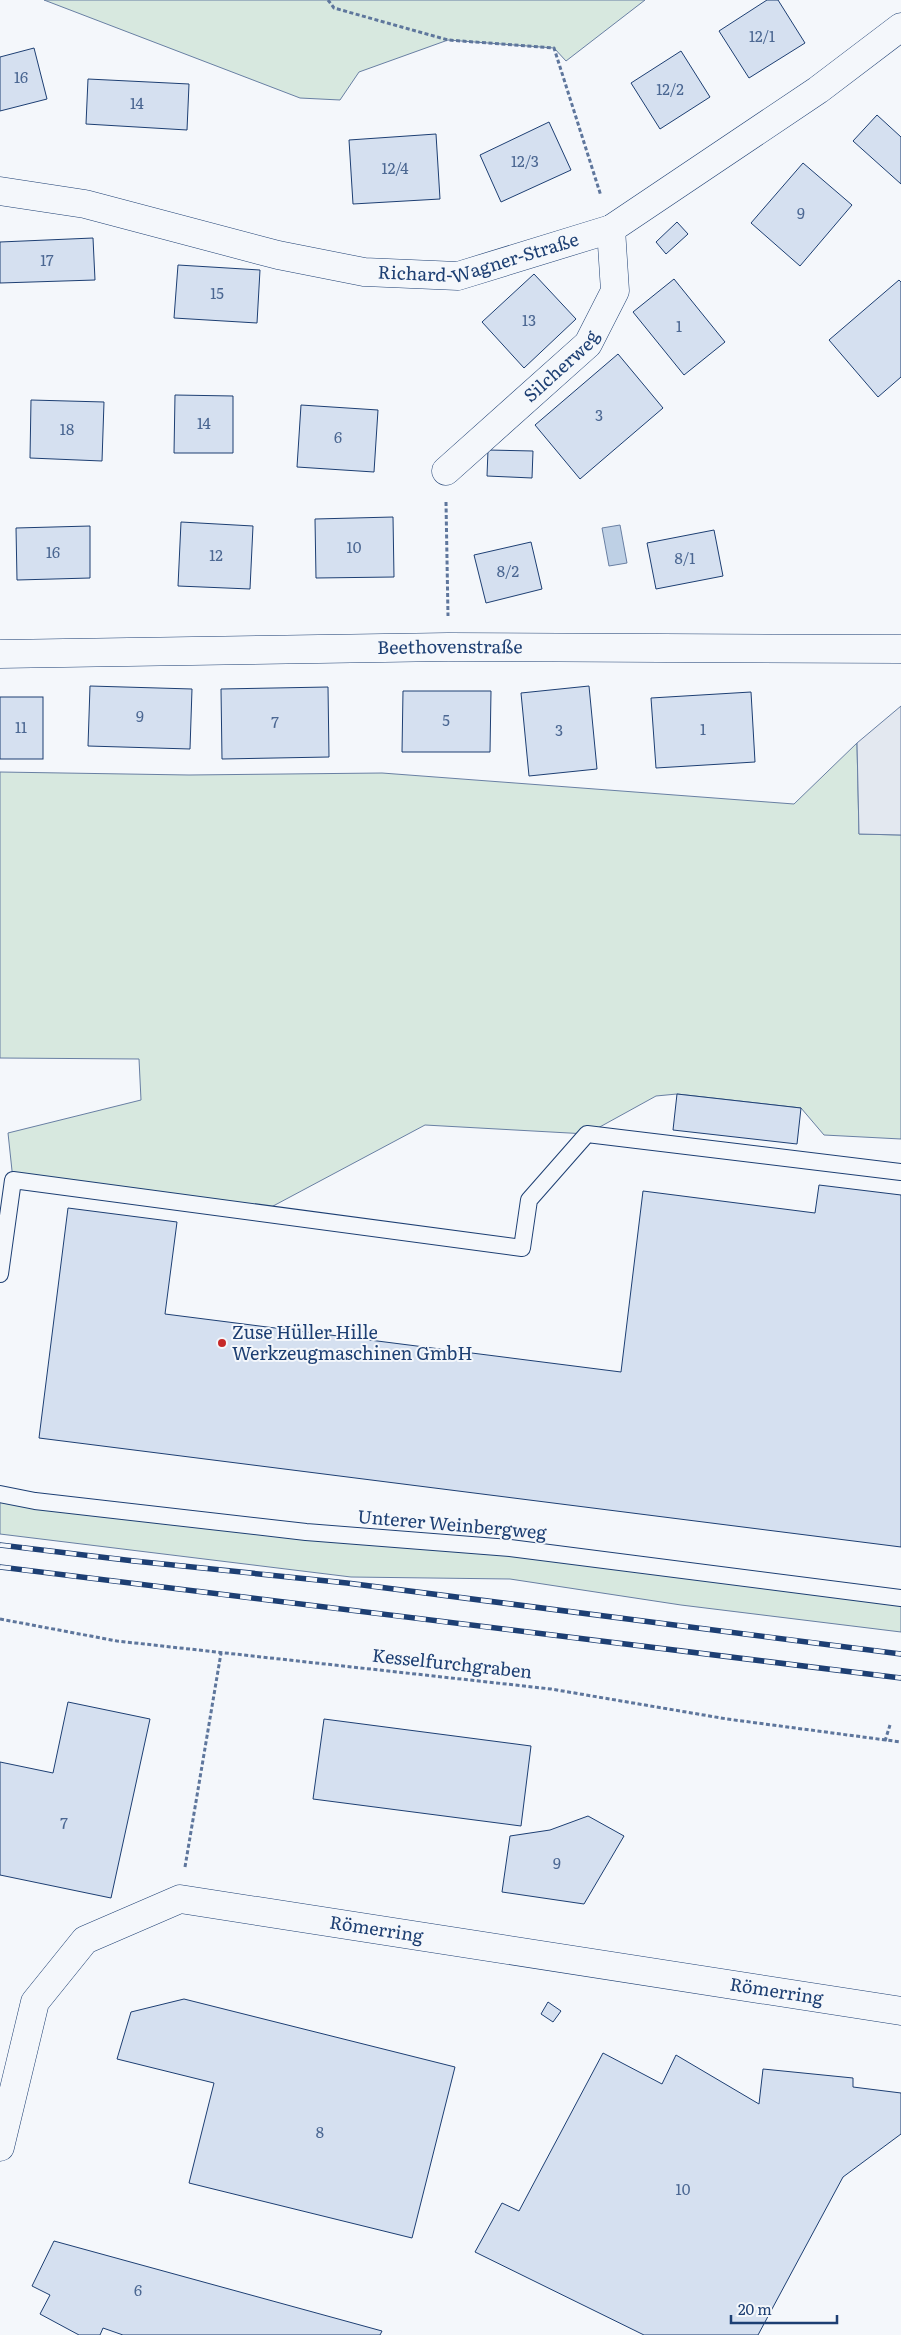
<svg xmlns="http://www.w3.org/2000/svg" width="901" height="2335" font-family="Literata,serif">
<rect width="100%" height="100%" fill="#f4f7fb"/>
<g fill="#d7e8df" stroke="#687fa3">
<polygon points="44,0 645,0 566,61 554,48 448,40 359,72 340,100 300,98"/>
<polygon points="857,743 859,834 901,835 901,1139 824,1135 801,1108 677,1094 656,1096 587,1134 425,1125 260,1213 13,1180 8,1133 141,1100 139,1059 0,1058 0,772 189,775 382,773 794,804"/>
<polygon points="0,1494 901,1598 901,1632 681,1605 510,1579 351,1577 0,1534"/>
</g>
<polygon fill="#e3e8f0" stroke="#687fa3" points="901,706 901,835 859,834 857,743"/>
<polygon fill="#bed0e5" stroke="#687fa3" points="620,525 627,563 609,566 602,528"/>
<g fill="#d5e0f0" stroke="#1d3f73">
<polygon points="767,0 778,0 805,43 749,78 719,31"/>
<polygon points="34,48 47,99 0,111 0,57"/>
<polygon points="681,51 710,97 660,129 631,83"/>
<polygon points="88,79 189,84 187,130 86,124"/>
<polygon points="877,115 901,137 901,184 853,141"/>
<polygon points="549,122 571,170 501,202 480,155"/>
<polygon points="436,134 440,199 353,204 349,140"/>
<polygon points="803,163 852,205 800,266 751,223"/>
<polygon points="677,222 688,234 666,254 656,242"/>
<polygon points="93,238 95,280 0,283 0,242"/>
<polygon points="178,265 260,270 257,323 174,318"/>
<polygon points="534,274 576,319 524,368 482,322"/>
<polygon points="674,279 725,342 684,375 633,312"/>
<polygon points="899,280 901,282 901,377 878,397 829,340"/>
<polygon points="618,354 663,408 580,479 535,425"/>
<polygon points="175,395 233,396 233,453 174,453"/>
<polygon points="31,400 104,402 102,461 30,458"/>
<polygon points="301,405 378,410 374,472 297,467"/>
<polygon points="488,450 533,451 532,478 487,476"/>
<polygon points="393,517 394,577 316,578 315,519"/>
<polygon points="181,522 253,526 250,589 178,586"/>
<polygon points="90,526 90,578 17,580 16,528"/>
<polygon points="714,530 723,576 656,589 647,543"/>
<polygon points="531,542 542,589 486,603 474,555"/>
<polygon points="90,686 192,689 190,749 88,746"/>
<polygon points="589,686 597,769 529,776 521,693"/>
<polygon points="328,687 329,757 222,759 221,689"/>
<polygon points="403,691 491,691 490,752 402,752"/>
<polygon points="751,692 755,762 656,768 651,698"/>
<rect x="0" y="697" width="43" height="62"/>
<polygon points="677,1094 801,1108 797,1144 673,1130"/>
<polygon points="819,1185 901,1195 901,1547 39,1438 68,1208 177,1222 165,1314 621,1372 643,1191 815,1213"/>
<polygon points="68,1702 150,1719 111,1898 0,1875 0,1762 53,1773"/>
<polygon points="324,1719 531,1746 521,1826 313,1799"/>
<polygon points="588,1816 624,1836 584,1904 502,1892 510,1836 550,1830"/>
<polygon points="184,1999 455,2067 412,2238 189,2183 214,2083 117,2059 131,2012"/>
<polygon points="548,2002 561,2011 553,2022 541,2014"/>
<polygon points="603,2053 662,2084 676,2055 759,2104 763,2069 853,2078 853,2087 901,2093 901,2134 843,2177 758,2335 644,2335 475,2252 502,2203 519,2211"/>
<polygon points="54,2241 382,2331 380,2335 123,2335 103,2328 100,2335 79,2335 40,2314 50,2295 32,2286"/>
</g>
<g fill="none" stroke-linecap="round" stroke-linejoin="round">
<defs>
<g id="lane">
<polyline points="0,1274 13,1180 522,1248 529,1200 587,1134 901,1172"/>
<polyline points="0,1494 35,1501 306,1532 510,1548 901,1598"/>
</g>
<g id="street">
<path id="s1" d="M0,191L85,204L278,255L364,272L458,276L611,229L818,90L901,27"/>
<path id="s2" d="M446,471L588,344L615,291L611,229"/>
<path id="s3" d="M0,654L448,647L901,649"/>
<path id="s4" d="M0,2147L35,2002L85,1940L180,1899L901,2011"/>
</g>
</defs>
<use href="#lane" stroke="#1d3f73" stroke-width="18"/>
<use href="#street" stroke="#1d3f73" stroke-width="29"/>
<g stroke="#5e769c" stroke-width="3" stroke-dasharray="4 2.5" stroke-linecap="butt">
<polyline points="328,0 334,8 448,40 554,48 601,196"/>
<polyline points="446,502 448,616"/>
<polyline points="0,1619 117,1641 551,1689 727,1719 901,1742"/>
<polyline points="885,1741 890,1725"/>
<polyline points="185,1867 221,1653"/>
</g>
<use href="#lane" stroke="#f4f7fb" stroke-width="16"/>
<use href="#street" stroke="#f4f7fb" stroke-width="28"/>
<defs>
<g id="rail">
<polyline points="0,1545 134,1561 347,1583 901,1654"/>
<polyline points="0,1567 901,1678"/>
</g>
</defs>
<use href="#rail" stroke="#1d3f73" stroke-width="5.5"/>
<use href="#rail" stroke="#f4f7fb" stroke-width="4" stroke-dasharray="11" stroke-linecap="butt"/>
</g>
<circle fill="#c62828" stroke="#f4f7fb" stroke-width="2" cx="222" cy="1343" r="5"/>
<g text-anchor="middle" stroke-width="4" stroke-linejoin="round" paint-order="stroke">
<g font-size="15" fill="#4b6792">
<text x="762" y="42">12/1</text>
<text x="21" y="83">16</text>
<text x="670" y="95">12/2</text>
<text x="137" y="109">14</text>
<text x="525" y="167">12/3</text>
<text x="395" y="174">12/4</text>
<text x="801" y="219">9</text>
<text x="47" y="266">17</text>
<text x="217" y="299">15</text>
<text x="529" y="326">13</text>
<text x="679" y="332">1</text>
<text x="599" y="421">3</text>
<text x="204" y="429">14</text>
<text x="67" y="435">18</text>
<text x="338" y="443">6</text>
<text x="354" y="553">10</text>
<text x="53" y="558">16</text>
<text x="216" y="561">12</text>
<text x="685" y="564">8/1</text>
<text x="508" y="577">8/2</text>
<text x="140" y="722">9</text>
<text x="446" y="726">5</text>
<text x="275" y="728">7</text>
<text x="21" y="733">11</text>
<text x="703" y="735">1</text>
<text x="559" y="736">3</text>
<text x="64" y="1829">7</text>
<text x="557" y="1869">9</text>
<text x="320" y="2138">8</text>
<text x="683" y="2195">10</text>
<text x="138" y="2296">6</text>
</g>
<g font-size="18" fill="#1d3f73" stroke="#f4f7fb">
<text dy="6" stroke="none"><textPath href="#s1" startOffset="490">Richard-Wagner-Straße</textPath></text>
<text dy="6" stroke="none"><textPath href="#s2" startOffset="156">Silcherweg</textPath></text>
<text dy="6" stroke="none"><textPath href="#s3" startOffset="450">Beethovenstraße</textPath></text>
<text transform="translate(452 1525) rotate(5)" y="6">Unterer Weinbergweg</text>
<text transform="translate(452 1664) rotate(6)" y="6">Kesselfurchgraben</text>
<text dy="6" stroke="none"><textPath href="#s4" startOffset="531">Römerring</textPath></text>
<text dy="6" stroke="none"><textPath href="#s4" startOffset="936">Römerring</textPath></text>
</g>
<g font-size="18" fill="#1d3f73" stroke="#f4f7fb" text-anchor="start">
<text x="232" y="1339">Zuse Hüller Hille<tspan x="232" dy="21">Werkzeugmaschinen GmbH</tspan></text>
</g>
</g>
<path d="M731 2315v8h106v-8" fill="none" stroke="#1d3f73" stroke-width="2.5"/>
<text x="738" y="2315" font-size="15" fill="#1d3f73" stroke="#f4f7fb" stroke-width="4" paint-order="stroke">20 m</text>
</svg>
